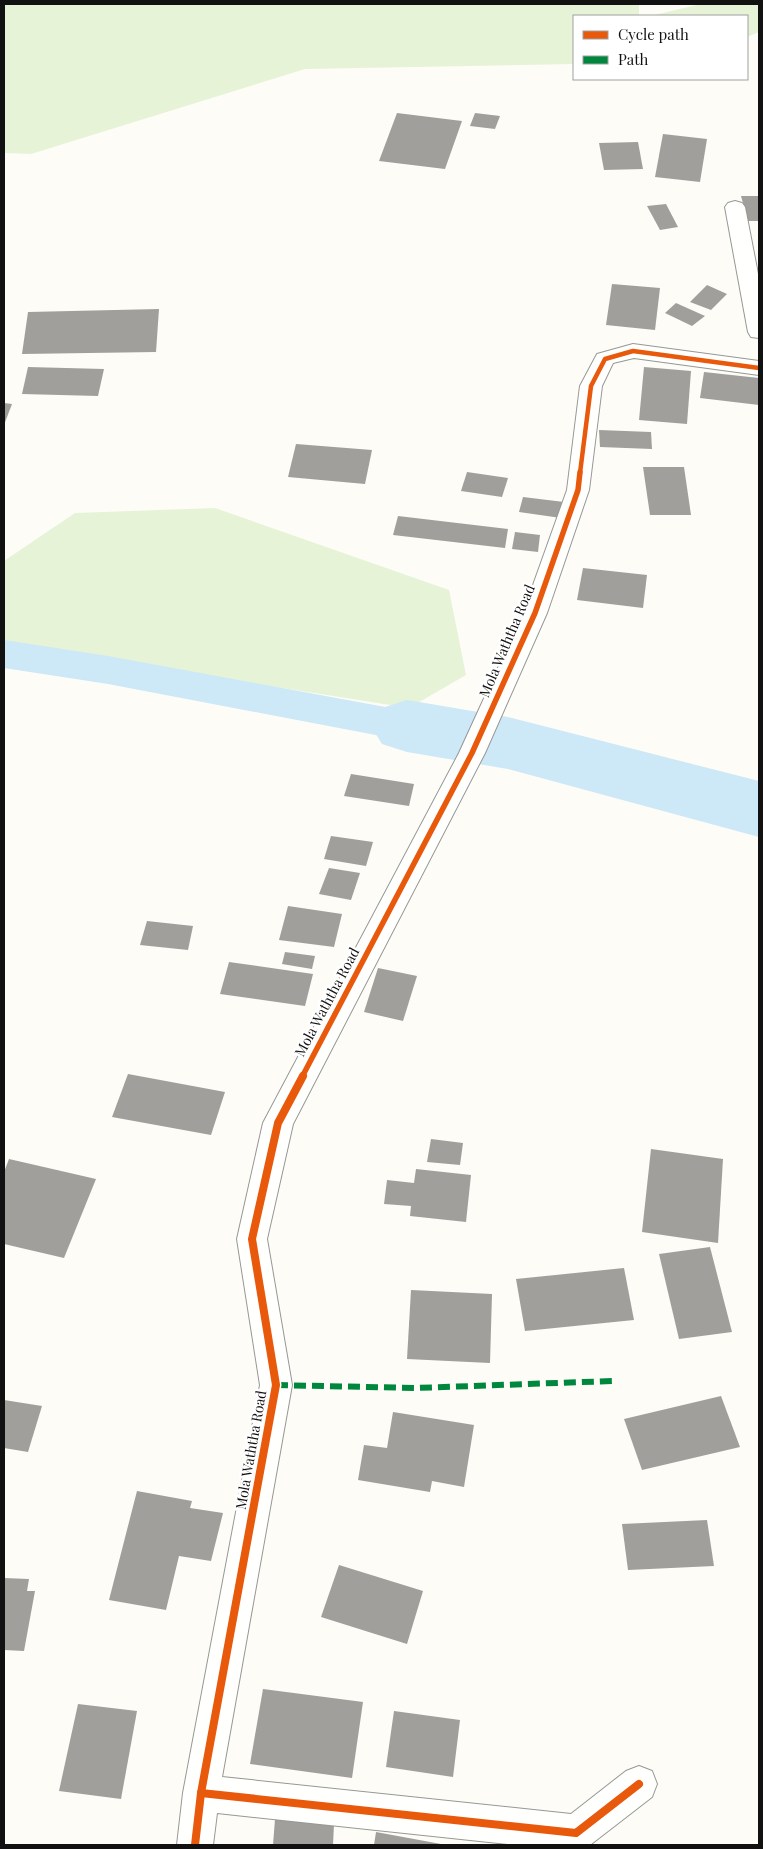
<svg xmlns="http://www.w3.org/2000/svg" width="763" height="1849" font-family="'Playfair Display',serif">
<rect width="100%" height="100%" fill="#fdfcf7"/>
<g fill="#e7f3d7">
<polygon points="4,4 642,4 639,5 639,16 574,16 574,64 305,69 31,154 4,153"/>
<polygon points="701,4 759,4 759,32 747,37 747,16 650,16"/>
<polygon points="215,508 449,590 466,675 409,708 4,644 4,561 75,513"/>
</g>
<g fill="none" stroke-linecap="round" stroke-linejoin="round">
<polygon fill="#cde8f7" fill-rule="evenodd" points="4,640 108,656 407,711 422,715 428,726 422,737 407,741 108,684 4,668"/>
<polygon fill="#cde8f7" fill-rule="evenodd" points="407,700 508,717 759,781 759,837 508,769 407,752 382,744 371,726 382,708"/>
</g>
<g fill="#a19f9c">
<polygon points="397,113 462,121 445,169 379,161"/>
<polygon points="475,113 500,116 495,129 470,126"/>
<polygon points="663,134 707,139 700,182 655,177"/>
<polygon points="638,142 643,169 604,170 599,143"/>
<polygon points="741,196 759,196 759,221 748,221"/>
<polygon points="666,204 678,227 660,230 647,206"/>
<polygon points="612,284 660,288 655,330 606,325"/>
<polygon points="707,285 727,294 711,310 690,302"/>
<polygon points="676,303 705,316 692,326 665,313"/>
<polygon points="159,309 156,352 22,354 28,312"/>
<polygon points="28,367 104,369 98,396 22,394"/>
<polygon points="644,367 691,371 687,424 639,420"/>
<polygon points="704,372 759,378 759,405 700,398"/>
<polygon points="4,403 12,404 4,425"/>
<polygon points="599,430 651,432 652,449 600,447"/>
<polygon points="296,444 372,450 365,484 288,477"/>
<polygon points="643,467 684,467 691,515 650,515"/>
<polygon points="467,472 508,478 502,497 461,491"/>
<polygon points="523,497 564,502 561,518 519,512"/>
<polygon points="398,516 508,529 505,548 393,535"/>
<polygon points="515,532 540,535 538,552 512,549"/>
<polygon points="583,568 647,575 643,608 577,600"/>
<polygon points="351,774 414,784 409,806 344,796"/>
<polygon points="331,836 373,842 366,866 324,859"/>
<polygon points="329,868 360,873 351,900 319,894"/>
<polygon points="288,906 342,914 334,947 279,940"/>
<polygon points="147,921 193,926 188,950 140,945"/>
<polygon points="285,952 315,956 312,969 282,964"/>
<polygon points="229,962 313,974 305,1006 220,994"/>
<polygon points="378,968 417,976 403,1021 364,1012"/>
<polygon points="128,1074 225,1092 211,1135 112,1117"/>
<polygon points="431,1139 463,1143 460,1165 427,1162"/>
<polygon points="651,1149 723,1159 718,1243 642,1232"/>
<polygon points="9,1159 96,1179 64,1258 4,1244 4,1172"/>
<polygon points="416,1169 471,1175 466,1222 410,1216 411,1206 384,1204 387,1180 414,1183"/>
<polygon points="710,1247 732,1332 679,1339 659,1254"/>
<polygon points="624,1268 634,1320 525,1331 516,1279"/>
<polygon points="411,1290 492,1294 490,1363 407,1359"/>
<polygon points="721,1396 740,1447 642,1470 624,1419"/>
<polygon points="4,1400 42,1406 28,1452 4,1448"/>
<polygon points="393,1412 474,1425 464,1487 432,1481 430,1492 358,1480 364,1445 387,1448"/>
<polygon points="137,1491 192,1501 190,1508 223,1513 211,1561 179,1556 166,1610 109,1600"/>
<polygon points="707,1520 714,1566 628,1570 622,1524"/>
<polygon points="339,1565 423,1591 407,1644 321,1617"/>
<polygon points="4,1578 29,1579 27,1591 35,1591 24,1651 4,1650"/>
<polygon points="263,1689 363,1702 352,1778 250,1764"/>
<polygon points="78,1704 137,1711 121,1799 59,1791"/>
<polygon points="394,1711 460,1720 453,1777 386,1767"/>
<polygon points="275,1819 334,1824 333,1845 273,1845"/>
<polygon points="376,1832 441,1844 441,1845 374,1845"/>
</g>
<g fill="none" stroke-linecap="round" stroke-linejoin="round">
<defs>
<g id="minor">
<polygon points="735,201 742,203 745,207 759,279 759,338 751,337 748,332 725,207 728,203"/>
<polygon points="633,344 759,361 759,375 634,358 613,363 602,386 589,490 547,613 485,753 293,1124 267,1239 292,1385 222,1777 571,1814 626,1771 639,1766 652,1771 657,1784 652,1797 590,1845 517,1845 217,1813 213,1845 177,1845 183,1793 260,1385 237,1239 263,1123 459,753 523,613 567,490 580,386 597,354"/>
</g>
</defs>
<use href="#minor" stroke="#979795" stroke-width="2"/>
<use href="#minor" fill="#fffffe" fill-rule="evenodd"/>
<polyline stroke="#00873e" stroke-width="6" stroke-dasharray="12 6" stroke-linecap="butt" points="276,1385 416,1388 612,1381"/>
<defs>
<polyline id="cycleway-far2" points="580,473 591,386 605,359 633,351 759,368"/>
<polyline id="cycleway-far1" points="302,1077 472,753 535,613 578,490 580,472"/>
<g id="cycleway">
<polyline points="201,1793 576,1833 639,1784"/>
<polyline points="195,1845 201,1793 276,1385 252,1239 278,1123 303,1076"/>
</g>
</defs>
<use href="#cycleway-far2" stroke="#fff" stroke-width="7"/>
<use href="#cycleway-far1" stroke="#fff" stroke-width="9"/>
<use href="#cycleway" stroke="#fff" stroke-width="11"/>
<use href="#cycleway-far2" stroke="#e8590c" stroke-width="4.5"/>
<use href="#cycleway-far1" stroke="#e8590c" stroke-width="5.5"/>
<use href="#cycleway" stroke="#e8590c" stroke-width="8"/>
</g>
<g text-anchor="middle" stroke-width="5" stroke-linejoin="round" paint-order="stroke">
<g font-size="14" fill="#111" stroke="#fff">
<text transform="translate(507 641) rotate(-67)" y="5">Mola Waththa Road</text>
<text transform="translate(327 1002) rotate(-62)" y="5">Mola Waththa Road</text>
<text transform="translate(251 1450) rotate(-80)" y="5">Mola Waththa Road</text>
</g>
</g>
<rect width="763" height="1849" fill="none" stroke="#111111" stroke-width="10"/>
<rect x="573" y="15" width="175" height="65" fill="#ffffff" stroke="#a0a0a0"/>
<rect x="583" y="31" width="25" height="8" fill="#e8590c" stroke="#a0a0a0"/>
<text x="618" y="40" font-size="15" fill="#111111">Cycle path</text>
<rect x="583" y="56" width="25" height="8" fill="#00873e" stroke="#a0a0a0"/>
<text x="618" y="65" font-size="15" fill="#111111">Path</text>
</svg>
